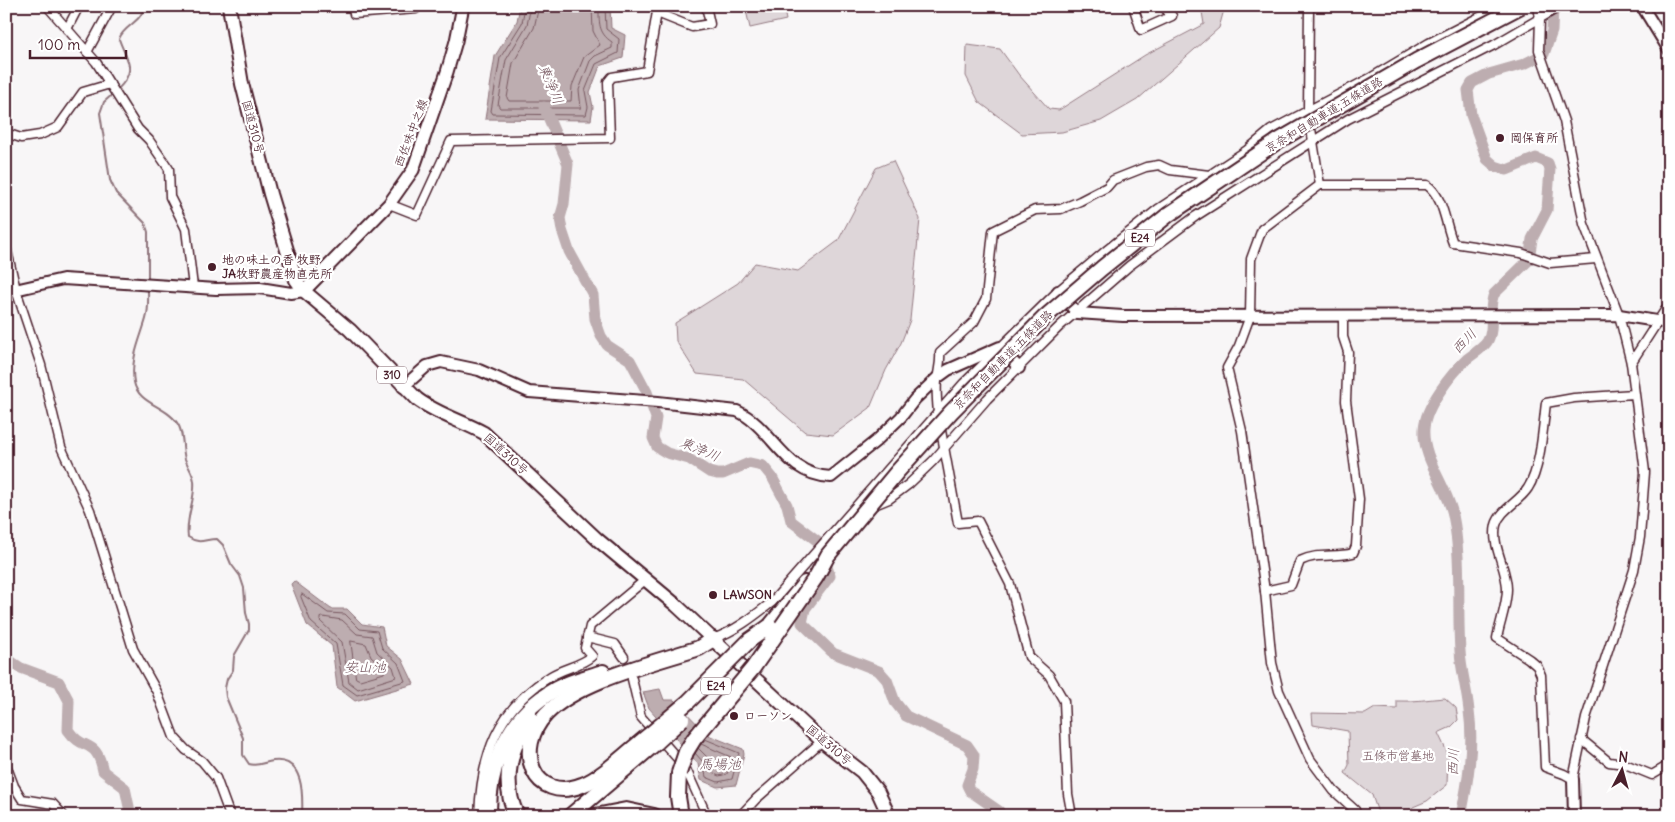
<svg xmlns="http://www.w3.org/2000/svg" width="1675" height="822" font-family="Delius,'Klee One',sans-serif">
<rect width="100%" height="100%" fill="#f8f6f7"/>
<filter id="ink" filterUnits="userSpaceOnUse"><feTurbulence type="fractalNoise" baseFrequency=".02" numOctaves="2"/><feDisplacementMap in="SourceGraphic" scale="10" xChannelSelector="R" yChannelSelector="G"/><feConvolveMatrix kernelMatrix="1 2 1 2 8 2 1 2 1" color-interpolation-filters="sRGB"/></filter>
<g filter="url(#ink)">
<g fill="#ded6d9" stroke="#947a82">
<polygon points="745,6 783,6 786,20 750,28"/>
<polygon points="1201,6 1225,6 1219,28 1137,100 1101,121 1062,132 1022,134 979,102 966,76 967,45 1000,49 1019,75 1049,109 1059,110 1145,55 1204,24"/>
<polygon points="893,161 920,219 910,320 901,343 886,370 870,408 833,435 805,432 743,379 697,374 676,341 675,323 738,283 755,263 798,271 838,241 876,168"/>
<path d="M1445,698L1456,708L1458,720L1451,727L1438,733L1448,754L1447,785L1427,801L1413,807L1407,816H1379L1372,795L1345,773L1349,765L1348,731L1313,725L1312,713L1365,714L1375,708L1397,709V701C1414,702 1429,699 1445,698Z"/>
</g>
<g fill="#bdadb0" stroke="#8f747b">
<polygon points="520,6 610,6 611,28 625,35 623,58 600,66 590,92 593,107 591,120 485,119 495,56 517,21"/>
<polygon points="294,581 331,609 347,609 362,624 382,627 386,646 402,659 414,684 355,701 337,687 332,646 307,625 291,584"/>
<polygon points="660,689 664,700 674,700 708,735 743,749 744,754 736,785 717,787 701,780 698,764 649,708 643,692"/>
</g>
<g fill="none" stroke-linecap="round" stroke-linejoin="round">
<g stroke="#785860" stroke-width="1">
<polyline points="525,6 522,23 500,58 491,111 493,114 586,115 588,107 585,91 596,64 618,53 619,39 606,29 605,6"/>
<path d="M531,6L527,25L506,60L498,105L500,108H581L579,90L590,61L595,56L612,48V42C598,33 599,22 599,6"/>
<polyline points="539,6 534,28 513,63 507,98 509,101 571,101 572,86 584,57 600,45 593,31 592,6"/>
<polygon points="302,594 328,613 345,614 360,629 377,631 382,648 398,663 405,681 357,695 343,685 336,644 311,622 301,597"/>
<polygon points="323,617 342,620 357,634 372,636 377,652 393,667 396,677 358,689 349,682 342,642 320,621 320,618"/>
<polygon points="351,641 366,644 371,656 385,669 384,673 360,680 356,678"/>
<polyline points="698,748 708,758 712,773 719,776 727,774 731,757 701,744"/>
<polyline points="695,753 703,762 706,777 718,782 732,779 739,753 705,739"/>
</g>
<g stroke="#8f747b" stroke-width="2">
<path d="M117,90C139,69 126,60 119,39C124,25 142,23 144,6"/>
<polyline points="114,93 104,102 100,113 110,180 116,193 145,223 148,232 148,281"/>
<path d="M148,289C148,299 149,309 146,319C140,340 130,359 134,382C138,405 169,406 179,426C184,437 182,448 185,459C188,467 193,473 194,481C196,499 185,518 188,537C200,545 204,539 217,539L223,545L231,564L240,576L244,588L246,613L249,624V630L234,656L233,670L227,679L225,688L226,697L243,738V755L249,764C258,767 264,762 273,761C304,757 303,795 302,816"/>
</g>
<g stroke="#bdadb0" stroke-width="11">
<polyline points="544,107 568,164 564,204 560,218 562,230 569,251 593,295 595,319 601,336 607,345 630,360 647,392 656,418 653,438 657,447 667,453 689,459 709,472 717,474 723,474 749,463 763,466 772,477 787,505 791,521 819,542 830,576 805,609 802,623 833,653 879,671 887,680 895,702 906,716 967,745 974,755 973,769 967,785 970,791 999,811 1001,816"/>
<path d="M6,658L21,668L59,682L69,701L68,730C84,753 96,737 103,771L125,788L131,816"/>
<path d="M1461,816C1468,782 1474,745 1469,711C1467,690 1461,671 1460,651C1457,606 1462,559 1453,515C1447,486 1422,459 1424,429C1425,407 1451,374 1467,359C1473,354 1482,349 1487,342C1496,328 1487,309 1494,294L1529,260L1532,239L1547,210L1550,169L1548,163L1536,158L1507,170L1495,166L1487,159L1471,115L1468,90L1472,83L1489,74L1524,64L1544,54L1552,31L1553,6"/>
</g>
<defs>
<g id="minor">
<polyline points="47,6 96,62 138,129 149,140 169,169 170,197 186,229 193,287"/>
<polyline points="353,6 354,14 416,9 416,6"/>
<polyline points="1133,6 1141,30 1172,16 1163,6"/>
<polyline points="1309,6 1308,110 1320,185 1262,229 1251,259 1250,316 1239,346 1227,368 1242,431 1265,591 1272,663 1279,691 1310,759 1334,791 1355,810 1357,816"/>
<path d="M1538,6L1540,19L1539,50L1564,121L1584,224L1619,315L1631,363L1645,472L1640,537L1634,570L1586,718L1573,779L1564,774L1545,767L1541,675L1537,666L1529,659L1497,638C1500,622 1507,605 1507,589C1507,568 1491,546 1496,525C1500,510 1520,501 1528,488C1541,468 1543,426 1546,403L1574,398L1634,394"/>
<polyline points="657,13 692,27 710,24 706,6"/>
<polyline points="67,29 79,6"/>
<polyline points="87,52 112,6"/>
<polyline points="6,133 21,138 40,135 58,127 83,92 110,84"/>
<path d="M1320,185H1427C1444,197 1445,224 1453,243L1521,253L1550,263L1596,259"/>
<polyline points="389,204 417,215 451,141 610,138 608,82 612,77 647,71 658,6"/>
<polyline points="6,246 16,290 41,365 61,447 90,510 133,649 157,692 174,737 186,750 202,761 216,778 230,816"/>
<polyline points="1631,363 1669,304"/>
<path d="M938,413C937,402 936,391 937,381C938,370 941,364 940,353L974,322L986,299L993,231L1035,210L1061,209L1080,201L1107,187L1113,180L1146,167L1159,165L1170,170L1209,175"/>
<polyline points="940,425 958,523 978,521 1010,584 1029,657 1049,675 1064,701 1068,794 1072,816"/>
<polyline points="872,506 889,499 909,484 933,461 987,399 1060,326 1129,266 1196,216 1348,119 1494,45 1561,6"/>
<path d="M1265,591L1291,585L1300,561C1318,552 1335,558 1353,553L1356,546L1359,499L1346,401L1348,352L1343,337V317"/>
<polyline points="587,637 615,644 624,657"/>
<path d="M713,639C735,631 753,617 772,602L964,383L1058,291L1108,249L1158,209L1247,150L1271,130L1372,77L1429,43L1501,6"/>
<polyline points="632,679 641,717 685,767 707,816"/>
<polyline points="1581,739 1609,762 1625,764 1652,775 1669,765"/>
<polyline points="6,765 14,786 22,799 53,804 64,816"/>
<path d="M479,816C481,755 497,709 551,676C564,668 581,666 592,656L585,648L590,626L645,580"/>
<polyline points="740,816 756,799 822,741"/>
</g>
<g id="tertiary">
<polyline points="1642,6 1669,50"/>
<polyline points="1058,291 1077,313 1123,316 1619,315 1669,323"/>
<polyline points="6,292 63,279 216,289 260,288 291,293 304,291"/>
<path d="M403,387L427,366L441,362L479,370L529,392L658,402L737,411C774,428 783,475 831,477L876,441L901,417L915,399L937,378L948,370L1000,347L1019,368"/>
<polyline points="1573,779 1574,816"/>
</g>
<polyline id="secondary" points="304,291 389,204 413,170 447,72 456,41 463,6"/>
<path id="trunk" d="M229,6L242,84L270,194L296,280L304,291L350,330L417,399C437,414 462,421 484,433L598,540L676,605L822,741L862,772L878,792L889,816"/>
<g id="motorway">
<polyline points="770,626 805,583"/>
<path d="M649,735C631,749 602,778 582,785C533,804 513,749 546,714C579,680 654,663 699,648L713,639"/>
<polyline points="679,773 678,797 681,816"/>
<path d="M489,816C488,764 509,715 556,689C570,681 588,677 603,672"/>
<path d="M517,816C501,784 509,745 531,719"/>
<polyline points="570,816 657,742"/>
<polyline points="595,816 626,810 654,816"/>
</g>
</defs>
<use href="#minor" stroke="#4a1f2b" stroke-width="11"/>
<use href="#tertiary" stroke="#4a1f2b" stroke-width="14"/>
<use href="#secondary" stroke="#4a1f2b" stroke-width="15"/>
<use href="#trunk" stroke="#4a1f2b" stroke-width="16"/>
<use href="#motorway" stroke="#4a1f2b" stroke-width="18"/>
<use href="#minor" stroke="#fff" stroke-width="8"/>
<use href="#tertiary" stroke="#fff" stroke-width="10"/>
<use href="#secondary" stroke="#fff" stroke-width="11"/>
<use href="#trunk" stroke="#fff" stroke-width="12"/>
<use href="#motorway" stroke="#fff" stroke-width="14"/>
<defs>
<g id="motorway-bridge">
<polyline points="649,735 688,702 750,640 770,626"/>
<polyline points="657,742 682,719"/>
<polyline points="679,773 686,752 694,739 753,668 816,577 828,555 897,472 951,412 1045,317 1102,268 1168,215 1278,141 1416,61 1521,6"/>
</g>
</defs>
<use href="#motorway-bridge" stroke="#4a1f2b" stroke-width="18" stroke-linecap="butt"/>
<use href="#motorway-bridge" stroke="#fff" stroke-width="14"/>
</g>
</g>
<g fill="#4a1f2b" stroke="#fff" stroke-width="2">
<circle cx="1500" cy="138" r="5"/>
<circle cx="212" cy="267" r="5"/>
<circle cx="713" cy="595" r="5"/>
<circle cx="734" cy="716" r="5"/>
</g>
<g text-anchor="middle" stroke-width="4.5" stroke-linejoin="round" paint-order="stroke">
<g fill="#fff" stroke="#80626b" stroke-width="1">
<rect x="1125" y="229.5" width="30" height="17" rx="4"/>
<rect x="377" y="366.5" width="30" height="17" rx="4"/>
<rect x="701" y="677.5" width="30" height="17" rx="4"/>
</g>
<g font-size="11" font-weight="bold" fill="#4a1f2b">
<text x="1140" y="242">E24</text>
<text x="392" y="379">310</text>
<text x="716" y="690">E24</text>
</g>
<g font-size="12" fill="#4a1f2b" stroke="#fff">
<text transform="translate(1324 115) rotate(-31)" y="4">京奈和自動車道;五條道路</text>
<text transform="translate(253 127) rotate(75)" y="4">国道310号</text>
<text transform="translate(411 133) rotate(-69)" y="4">西佐味中之線</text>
<text transform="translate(1003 360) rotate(-45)" y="4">京奈和自動車道;五條道路</text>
<text transform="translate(506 454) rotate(42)" y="4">国道310号</text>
<text transform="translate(829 745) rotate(40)" y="4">国道310号</text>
</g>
<g font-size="12" font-weight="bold" fill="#4a1f2b" stroke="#fff" text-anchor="start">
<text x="1510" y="142">岡保育所</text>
<text x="222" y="264">地の味土の香 牧野<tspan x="222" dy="14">JA牧野農産物直売所</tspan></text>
<text x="723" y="599">LAWSON</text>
<text x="744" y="720">ローソン</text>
</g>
<g font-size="12" fill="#6f4d56" stroke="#fff">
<text x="1398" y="760">五條市営墓地</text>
</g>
<g font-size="14" font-style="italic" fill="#72515a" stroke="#fff">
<text transform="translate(551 84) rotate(67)" y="5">東浄川</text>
<text transform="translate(1464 341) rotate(-47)" y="5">西川</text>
<text transform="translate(700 449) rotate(23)" y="5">東浄川</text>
<text x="365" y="672">安山池</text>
<text transform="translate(1453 762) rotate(-88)" y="5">西川</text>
<text x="720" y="769">馬場池</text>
</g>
</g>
<rect width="1675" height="822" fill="none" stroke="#fff" stroke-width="25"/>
<rect x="12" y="12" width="1650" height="797" fill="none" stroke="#4a1f2b" stroke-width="2" filter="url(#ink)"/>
<g transform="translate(1622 770) rotate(6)" stroke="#ffffff" stroke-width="4" paint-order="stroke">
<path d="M0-4L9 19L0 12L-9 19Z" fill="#4a1f2b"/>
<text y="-8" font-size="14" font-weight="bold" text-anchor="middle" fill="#4a1f2b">N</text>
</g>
<path d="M30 50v8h96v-8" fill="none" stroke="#4a1f2b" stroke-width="2.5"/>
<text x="38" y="50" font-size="15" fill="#4a1f2b" stroke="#ffffff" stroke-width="4" paint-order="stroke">100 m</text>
</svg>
